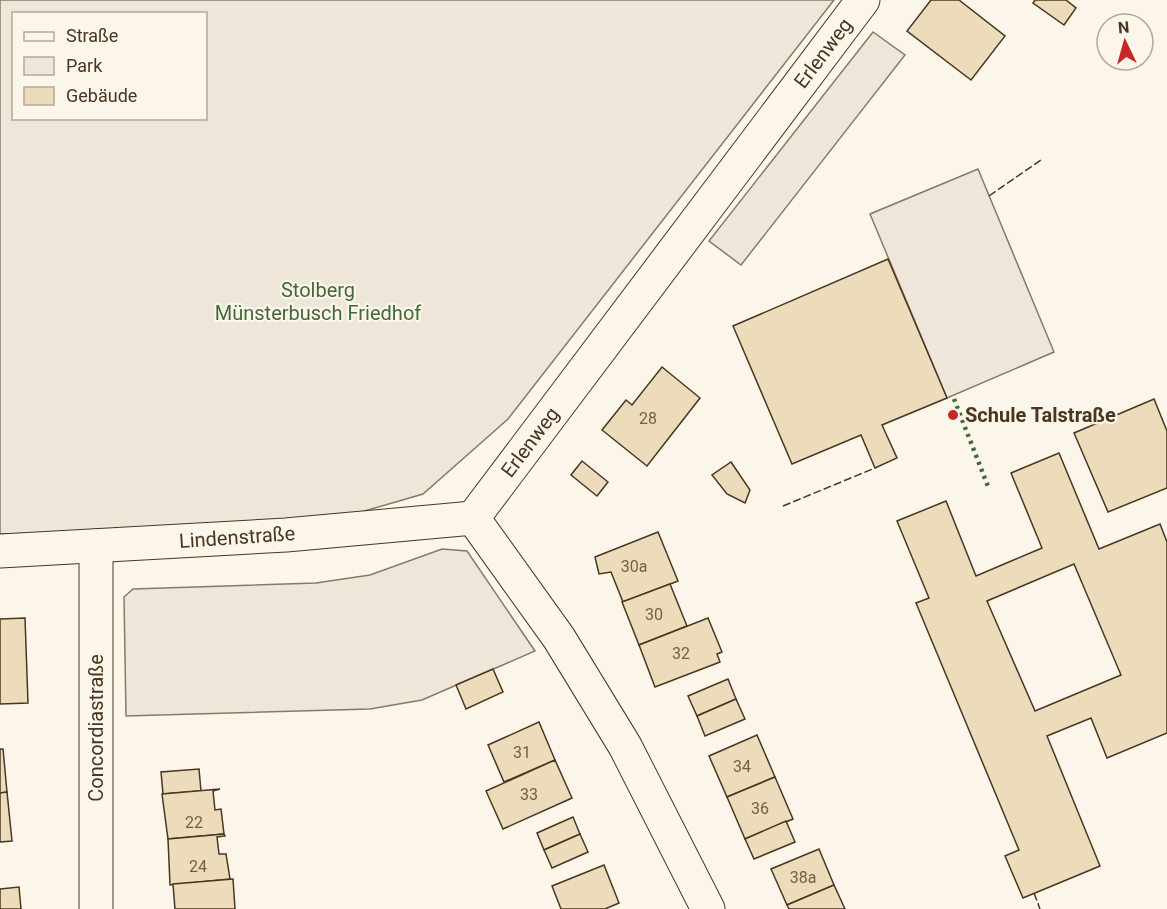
<svg xmlns="http://www.w3.org/2000/svg" width="1167" height="909" font-family="Roboto,sans-serif">
<rect width="100%" height="100%" fill="#fbf6e9"/>
<g fill="#ede6d9" stroke="#887966" stroke-width="1.5" fill-rule="evenodd">
<path d="M0,0H834L508,419L423,494L306,528L0,534ZM14,14H206V118H14Z"/>
<polygon points="978,169 1054,352 947,398 870,214"/>
<polygon points="442,549 467,551 535,651 422,700 370,709 126,716 124,597 133,589 316,583 370,575"/>
</g>
<polygon fill="#ede7d9" stroke="#887966" stroke-width="1.5" points="873,32 905,55 741,265 709,241"/>
<g fill="#ecdcbc" stroke="#4a3520" stroke-width="1.5" fill-rule="evenodd">
<polygon points="931,0 959,0 1005,36 971,80 907,31"/>
<polygon points="1035,0 1066,0 1076,8 1064,25 1033,3"/>
<polygon points="888,259 947,398 882,425 897,458 875,468 861,435 792,464 733,326"/>
<polygon points="662,367 700,398 647,466 602,430 626,400 632,405"/>
<polygon points="1154,399 1167,431 1167,488 1108,512 1074,433"/>
<path d="M1059,453L1099,549L1160,524L1167,542V733L1107,758L1091,718L1047,736L1100,866L1023,898L1005,856L1019,850L916,603L929,598L897,521L946,501L976,576L1042,548L1011,473ZM1074,564L1121,675L1035,711L987,601Z"/>
<polygon points="582,461 608,482 597,496 571,475"/>
<polygon points="731,462 750,490 745,503 727,494 712,475"/>
<polygon points="658,532 678,581 623,602 611,572 599,574 595,557"/>
<polygon points="670,584 687,626 639,645 622,602"/>
<polygon points="25,618 28,703 0,704 0,619"/>
<polygon points="708,618 722,652 717,654 720,662 655,687 639,645"/>
<polygon points="493,669 503,692 466,709 456,685"/>
<polygon points="728,679 736,699 697,716 688,696"/>
<polygon points="736,699 745,719 705,736 697,716"/>
<polygon points="539,722 555,760 504,782 488,745"/>
<polygon points="757,735 775,777 727,797 709,756"/>
<polygon points="0,749 3,749 7,792 0,793"/>
<polygon points="555,760 572,798 503,829 486,791"/>
<polygon points="199,769 201,791 163,794 161,772"/>
<polygon points="775,777 793,819 745,839 727,797"/>
<polygon points="220,789 213,791 215,810 221,809 224,834 168,839 162,794"/>
<polygon points="7,792 12,841 0,842 0,793"/>
<polygon points="573,817 580,834 544,850 537,833"/>
<polygon points="786,821 795,842 754,859 745,839"/>
<polygon points="224,834 225,836 217,837 219,854 226,854 230,879 170,885 168,839"/>
<polygon points="580,834 588,852 552,868 544,850"/>
<polygon points="819,849 834,885 787,905 771,869"/>
<polygon points="604,865 619,903 605,909 561,909 552,886"/>
<polygon points="233,879 235,909 175,909 173,884"/>
<polygon points="834,885 845,909 789,909 787,905"/>
<polygon points="19,887 21,909 0,909 0,889"/>
</g>
<g fill="none" stroke-linecap="round" stroke-linejoin="round">
<defs>
<g id="minor">
<polyline points="0,551 286,535 473,518"/>
<polyline points="96,909 96,546"/>
<polyline points="708,909 625,746 559,638 473,518 863,0"/>
</g>
</defs>
<use href="#minor" stroke="#4a3520" stroke-width="35"/>
<use href="#minor" stroke="#fbf6e9" stroke-width="33"/>
<polyline stroke="#436837" stroke-width="4.5" stroke-dasharray="3 4.5" stroke-linecap="butt" points="954,399 989,489"/>
<g stroke="#4a3520" stroke-width="1.5" stroke-dasharray="8 3" stroke-linecap="butt">
<polyline points="989,196 1041,160"/>
<polyline points="783,506 875,468"/>
<polyline points="1034,893 1040,909"/>
</g>
</g>
<circle fill="#c62828" stroke="#fbf6e9" stroke-width="2" cx="953" cy="415" r="6"/>
<g text-anchor="middle" stroke-width="4.5" stroke-linejoin="round" paint-order="stroke">
<g font-size="16" fill="#725f47">
<text x="648" y="424">28</text>
<text x="634" y="572">30a</text>
<text x="654" y="620">30</text>
<text x="681" y="659">32</text>
<text x="522" y="758">31</text>
<text x="742" y="772">34</text>
<text x="529" y="800">33</text>
<text x="760" y="814">36</text>
<text x="194" y="828">22</text>
<text x="198" y="872">24</text>
<text x="803" y="883">38a</text>
</g>
<g font-size="20" fill="#4a3520" stroke="#fbf6e9">
<text transform="translate(823 53) rotate(-53)" y="7">Erlenweg</text>
<text transform="translate(530 442) rotate(-53)" y="7">Erlenweg</text>
<text transform="translate(237 537) rotate(-4)" y="7">Lindenstraße</text>
<text transform="translate(96 728) rotate(-90)" y="7">Concordiastraße</text>
</g>
<g font-size="20" fill="#436837" stroke="#fbf6e9">
<text x="318" y="297">Stolberg<tspan x="318" dy="23">Münsterbusch Friedhof</tspan></text>
</g>
<g font-size="20" font-weight="bold" fill="#4a3520" stroke="#fbf6e9" text-anchor="start">
<text x="965" y="422">Schule Talstraße</text>
</g>
</g>
<rect x="12" y="12" width="195" height="108" fill="#fbf6e9" stroke="#b4a999" stroke-width="1.5"/>
<rect x="24" y="32" width="30" height="9" fill="#fbf6e9" stroke="#b4a999" stroke-width="1.5"/>
<text x="66" y="42" font-size="18" fill="#4a3520">Straße</text>
<rect x="24" y="57" width="30" height="18" fill="#ede6d9" stroke="#b4a999" stroke-width="1.5"/>
<text x="66" y="72" font-size="18" fill="#4a3520">Park</text>
<rect x="24" y="87" width="30" height="18" fill="#ecdcbc" stroke="#b4a999" stroke-width="1.5"/>
<text x="66" y="102" font-size="18" fill="#4a3520">Gebäude</text>
<g transform="translate(1125 42) rotate(355)"><circle r="28" fill="#fbf6e9" stroke="#b4a999" stroke-width="1.5"/>
<path d="M0-4.5L10 22L0 15L-10 22Z" fill="#c62828"/>
<text y="-9" font-size="16" font-weight="bold" text-anchor="middle" fill="#4a3520">N</text>
</g>
</svg>
